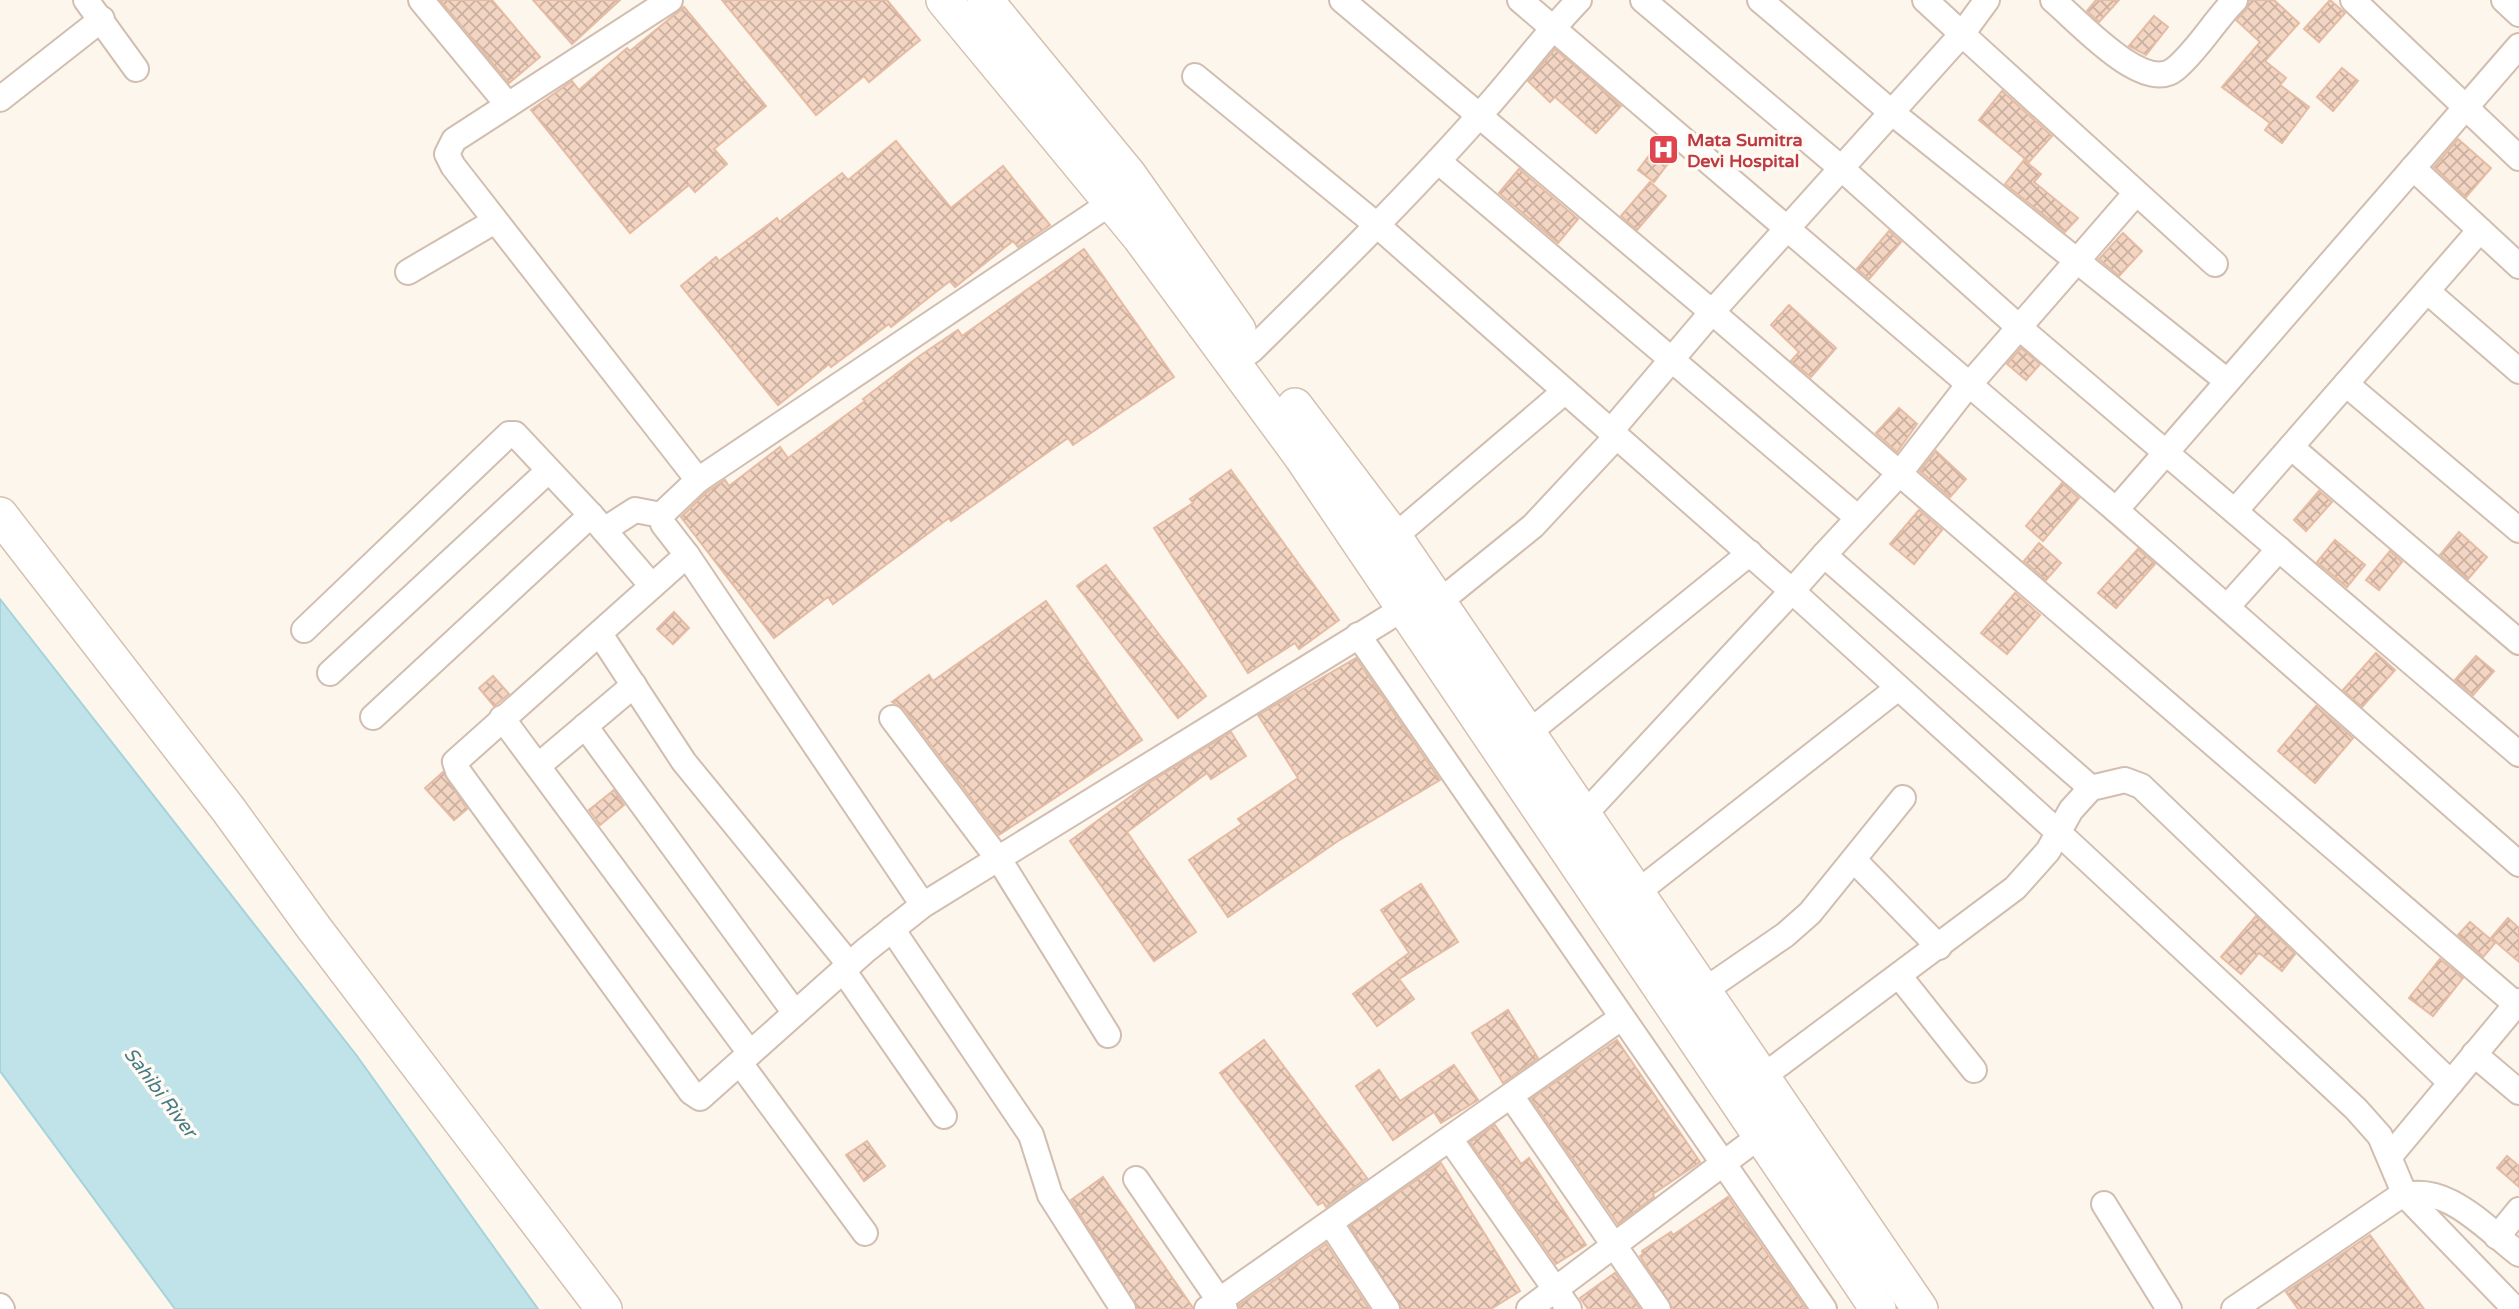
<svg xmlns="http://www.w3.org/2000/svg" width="2519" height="1309" font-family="'Varela Round',sans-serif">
<defs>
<pattern id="building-cross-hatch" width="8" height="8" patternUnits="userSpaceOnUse" patternTransform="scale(1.75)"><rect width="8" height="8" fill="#f3d5c3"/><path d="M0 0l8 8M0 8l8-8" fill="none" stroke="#cab0a1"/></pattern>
</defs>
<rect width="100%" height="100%" fill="#fdf6ec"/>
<polygon fill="#bfe3e8" stroke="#a5d3da" stroke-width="2" points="0,599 357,1056 538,1309 175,1309 0,1071"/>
<g fill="url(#building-cross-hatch)" stroke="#e6bba3" stroke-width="2">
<polygon points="440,0 492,0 540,57 509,83"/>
<polygon points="533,0 620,0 572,44"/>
<polygon points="722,0 887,0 920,40 869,82 864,76 816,115"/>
<polygon points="2096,0 2119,0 2099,22 2087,11"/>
<polygon points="2249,0 2274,0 2299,23 2265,61 2286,78 2280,85 2309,107 2282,143 2265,130 2270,123 2222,87 2260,42 2236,20 2246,10"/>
<polygon points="2330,0 2345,13 2319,42 2304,29"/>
<polygon points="684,7 766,106 714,149 727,164 695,192 689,185 630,233 531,110 572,81 579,90 627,48 630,51"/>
<polygon points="2154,16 2168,27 2146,55 2129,46"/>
<polygon points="1555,49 1621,106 1596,133 1555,97 1550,102 1528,81"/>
<polygon points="2342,68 2358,81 2333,111 2317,97"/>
<polygon points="2002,91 2052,136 2029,162 1979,120"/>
<polygon points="2458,139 2491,168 2466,197 2434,167"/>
<polygon points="1661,140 1676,153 1654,182 1638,170"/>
<polygon points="896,141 951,208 1003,166 1050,225 1018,247 1013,241 955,287 950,281 891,327 889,324 831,367 829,364 778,405 681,286 716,257 719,261 777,218 779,222 842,173 848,180"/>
<polygon points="2024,160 2041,174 2034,182 2078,218 2065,232 2005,184"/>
<polygon points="1519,169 1578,219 1558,243 1499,193"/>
<polygon points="1650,182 1666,196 1637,230 1621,216"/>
<polygon points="1889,231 1901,242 1869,279 1857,269"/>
<polygon points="2123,233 2142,251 2119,276 2099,259"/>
<polygon points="1084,249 1174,377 1073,445 1068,438 951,521 949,518 833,604 828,597 774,638 681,517 707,492 725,480 729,486 780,447 788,458 865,401 863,399 918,357 958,330 962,336"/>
<polygon points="1789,305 1836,348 1811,377 1791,361 1799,352 1771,325"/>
<polygon points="2021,348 2040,364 2026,380 2007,364"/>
<polygon points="1899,408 1917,424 1897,452 1876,433"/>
<polygon points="1936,451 1966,479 1950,497 1920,471"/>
<polygon points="1231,470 1339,620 1299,649 1295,643 1248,673 1154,528 1193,503 1190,499"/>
<polygon points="2062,483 2079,498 2043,541 2026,526"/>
<polygon points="2319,491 2332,502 2306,531 2294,520"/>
<polygon points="1919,510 1942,530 1914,564 1890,544"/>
<polygon points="2459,532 2487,557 2468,579 2440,555"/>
<polygon points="2335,540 2365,565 2347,587 2317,562"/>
<polygon points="2039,543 2061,563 2046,580 2024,561"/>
<polygon points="2138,549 2155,564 2116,608 2098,593"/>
<polygon points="2390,551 2402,562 2379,590 2366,580"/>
<polygon points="1106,565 1206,696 1178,718 1077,586"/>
<polygon points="2015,593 2040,615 2007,654 1981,633"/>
<polygon points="1046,601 1142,740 999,835 904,709 892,702 929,675 933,681"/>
<polygon points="674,612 689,628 673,644 657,629"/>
<polygon points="2376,653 2395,670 2362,707 2343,690"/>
<polygon points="2476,656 2494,671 2473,695 2455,680"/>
<polygon points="1356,658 1440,780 1338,841 1228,917 1189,860 1242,824 1238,819 1298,778 1258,715"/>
<polygon points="493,676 509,694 494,706 479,688"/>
<polygon points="2316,706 2353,738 2315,783 2278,751"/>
<polygon points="1231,732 1246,756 1211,779 1207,773 1127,832 1196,932 1154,961 1070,841 1150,782"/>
<polygon points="443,772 467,809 454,820 425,788"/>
<polygon points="614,790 624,805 600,825 589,810"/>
<polygon points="1421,884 1458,942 1399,979 1414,999 1377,1026 1353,994 1409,953 1381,910"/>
<polygon points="2256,916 2295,954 2282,971 2259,953 2241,974 2221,957"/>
<polygon points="2508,918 2519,928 2519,962 2491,938"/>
<polygon points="2470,922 2495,943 2483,957 2458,935"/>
<polygon points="2440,959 2463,978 2433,1016 2409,998"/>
<polygon points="1508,1010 1538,1058 1503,1083 1472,1033"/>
<polygon points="1264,1040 1367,1178 1326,1207 1323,1202 1318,1205 1220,1073"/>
<polygon points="1617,1040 1700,1162 1653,1194 1654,1197 1618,1224 1531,1099"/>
<polygon points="1454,1065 1478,1100 1441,1123 1434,1112 1393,1140 1356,1086 1379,1070 1400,1101"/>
<polygon points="1495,1125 1521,1164 1529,1158 1586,1245 1556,1264 1470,1142"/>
<polygon points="867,1141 885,1166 864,1181 846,1155"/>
<polygon points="2507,1156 2519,1166 2519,1187 2497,1168"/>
<polygon points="1441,1163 1520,1291 1491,1309 1402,1309 1350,1226"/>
<polygon points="1103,1177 1193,1308 1192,1309 1138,1309 1071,1200"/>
<polygon points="1728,1197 1806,1309 1673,1309 1640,1256 1643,1254 1642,1251 1671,1232 1673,1235"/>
<polygon points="2370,1235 2424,1309 2298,1309 2286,1292"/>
<polygon points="1326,1244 1369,1309 1240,1309 1239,1305"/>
<polygon points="1615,1273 1640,1309 1588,1309 1580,1298"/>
</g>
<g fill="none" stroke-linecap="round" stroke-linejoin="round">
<defs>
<g id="street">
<polyline points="86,0 136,69"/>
<polyline points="421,0 508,105"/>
<polyline points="670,0 454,140 447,154 453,166 698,480"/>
<polyline points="1342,0 1712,312 1610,432"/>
<polyline points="1520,0 2116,510 2519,864"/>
<polyline points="1643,0 1841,168 2021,329 2519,754"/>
<polyline points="1760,0 1890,111 2227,381"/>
<polyline points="1925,0 1962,34 1987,0"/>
<path d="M2053,0C2077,20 2144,95 2175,69C2198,50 2214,21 2235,0"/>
<polyline points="2353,0 2519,158"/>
<polyline points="2504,0 2519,14"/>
<polyline points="1195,76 1378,226 1792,591 1582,817"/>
<polyline points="0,99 102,19"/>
<polyline points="1438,161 1858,518"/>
<polyline points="2413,168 2519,266"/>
<polyline points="2215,264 1962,34 1712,312 2519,1007"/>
<polyline points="408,272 495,221"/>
<polyline points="2427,291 2519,371"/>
<path d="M1233,363L1252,350C1329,274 1406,198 1478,117C1513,79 1543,37 1579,0"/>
<polyline points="2346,384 2519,530"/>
<polyline points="2291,447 2519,642"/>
<polyline points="2116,510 2519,46"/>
<polyline points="2235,511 2480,230"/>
<polyline points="604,530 635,510 661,515"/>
<polyline points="1394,537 1564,392"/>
<polyline points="687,555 663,524 661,515 698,480 1112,202"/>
<polyline points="1824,555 1899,474 1962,393 2136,193"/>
<polyline points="1438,603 1533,526 1616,437"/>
<polyline points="2227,607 2279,549"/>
<polyline points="304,630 509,434 515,434 591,515 652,586"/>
<polyline points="600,634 684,762 849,964"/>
<polyline points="1358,635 1824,1309"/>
<polyline points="330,673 548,471"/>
<polyline points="373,717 591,515"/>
<polyline points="502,718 750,1053"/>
<polyline points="892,718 1002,864 1108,1035"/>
<polyline points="585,726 795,1013"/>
<polyline points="1527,734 1750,553"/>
<polyline points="538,766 634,685"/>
<polyline points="2091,788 1824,555 1792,591 2059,833 2356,1109 2380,1136 2405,1195 2515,1309"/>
<polyline points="1854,860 1939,947"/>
<polyline points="1635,894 1898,688"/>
<polyline points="923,905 687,555 455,762 458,771 691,1092 700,1098 866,950 923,905 1404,608"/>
<polyline points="892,929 1031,1135 1050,1195 1123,1309"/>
<polyline points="843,970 944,1116"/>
<polyline points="1900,977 1974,1070"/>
<polyline points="1702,992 1785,935 1810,913 1903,798"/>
<polyline points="2474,1054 2519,1092"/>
<polyline points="740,1063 865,1233"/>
<polyline points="1761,1078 2015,888 2048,851 2071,810 2091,788 2125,780 2141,786 2451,1083"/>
<polyline points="1511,1096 1658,1309"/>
<polyline points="1450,1139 1569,1309"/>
<polyline points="2390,1156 2519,1001"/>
<polyline points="1136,1179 1225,1309"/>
<polyline points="2104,1204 2169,1309"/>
<polyline points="1331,1224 1387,1309"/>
<polyline points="2497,1237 2519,1210"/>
<polyline points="0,1306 2,1309"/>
<polyline points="1207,1309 1621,1018"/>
<polyline points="1529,1309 1772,1127"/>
<path d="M2234,1309L2397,1198C2444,1179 2485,1228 2519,1254"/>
</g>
<g id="secondary">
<polyline points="944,0 1140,237 1302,457 1878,1309"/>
<polyline points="985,0 1128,174 1238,330"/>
<polyline points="1295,406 1394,537 1920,1309"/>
<polyline points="0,515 228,809 314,928 604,1309"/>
</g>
</defs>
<use href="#street" stroke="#d1beb0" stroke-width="28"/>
<use href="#secondary" stroke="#d6c0b0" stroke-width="38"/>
<use href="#street" stroke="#fff" stroke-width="24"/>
<use href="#secondary" stroke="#fff" stroke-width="35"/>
</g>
<defs>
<symbol id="hospital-square" viewBox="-11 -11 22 22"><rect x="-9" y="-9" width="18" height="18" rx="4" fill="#e0444e" stroke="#fffaf3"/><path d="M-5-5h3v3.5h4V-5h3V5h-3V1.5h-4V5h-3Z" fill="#fff"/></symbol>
</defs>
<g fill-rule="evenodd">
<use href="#hospital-square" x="1646" y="132" width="35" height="35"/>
</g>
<g text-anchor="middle" stroke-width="7" stroke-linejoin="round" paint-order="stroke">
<g font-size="18" font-weight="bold" fill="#be3a42" stroke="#fffaf3" text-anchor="start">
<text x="1687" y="146">Mata Sumitra<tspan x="1687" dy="21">Devi Hospital</tspan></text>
</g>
<g font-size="19" font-style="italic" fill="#437c86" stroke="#fffaf3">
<text transform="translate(161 1092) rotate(53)" y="7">Sahibi River</text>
</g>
</g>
</svg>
